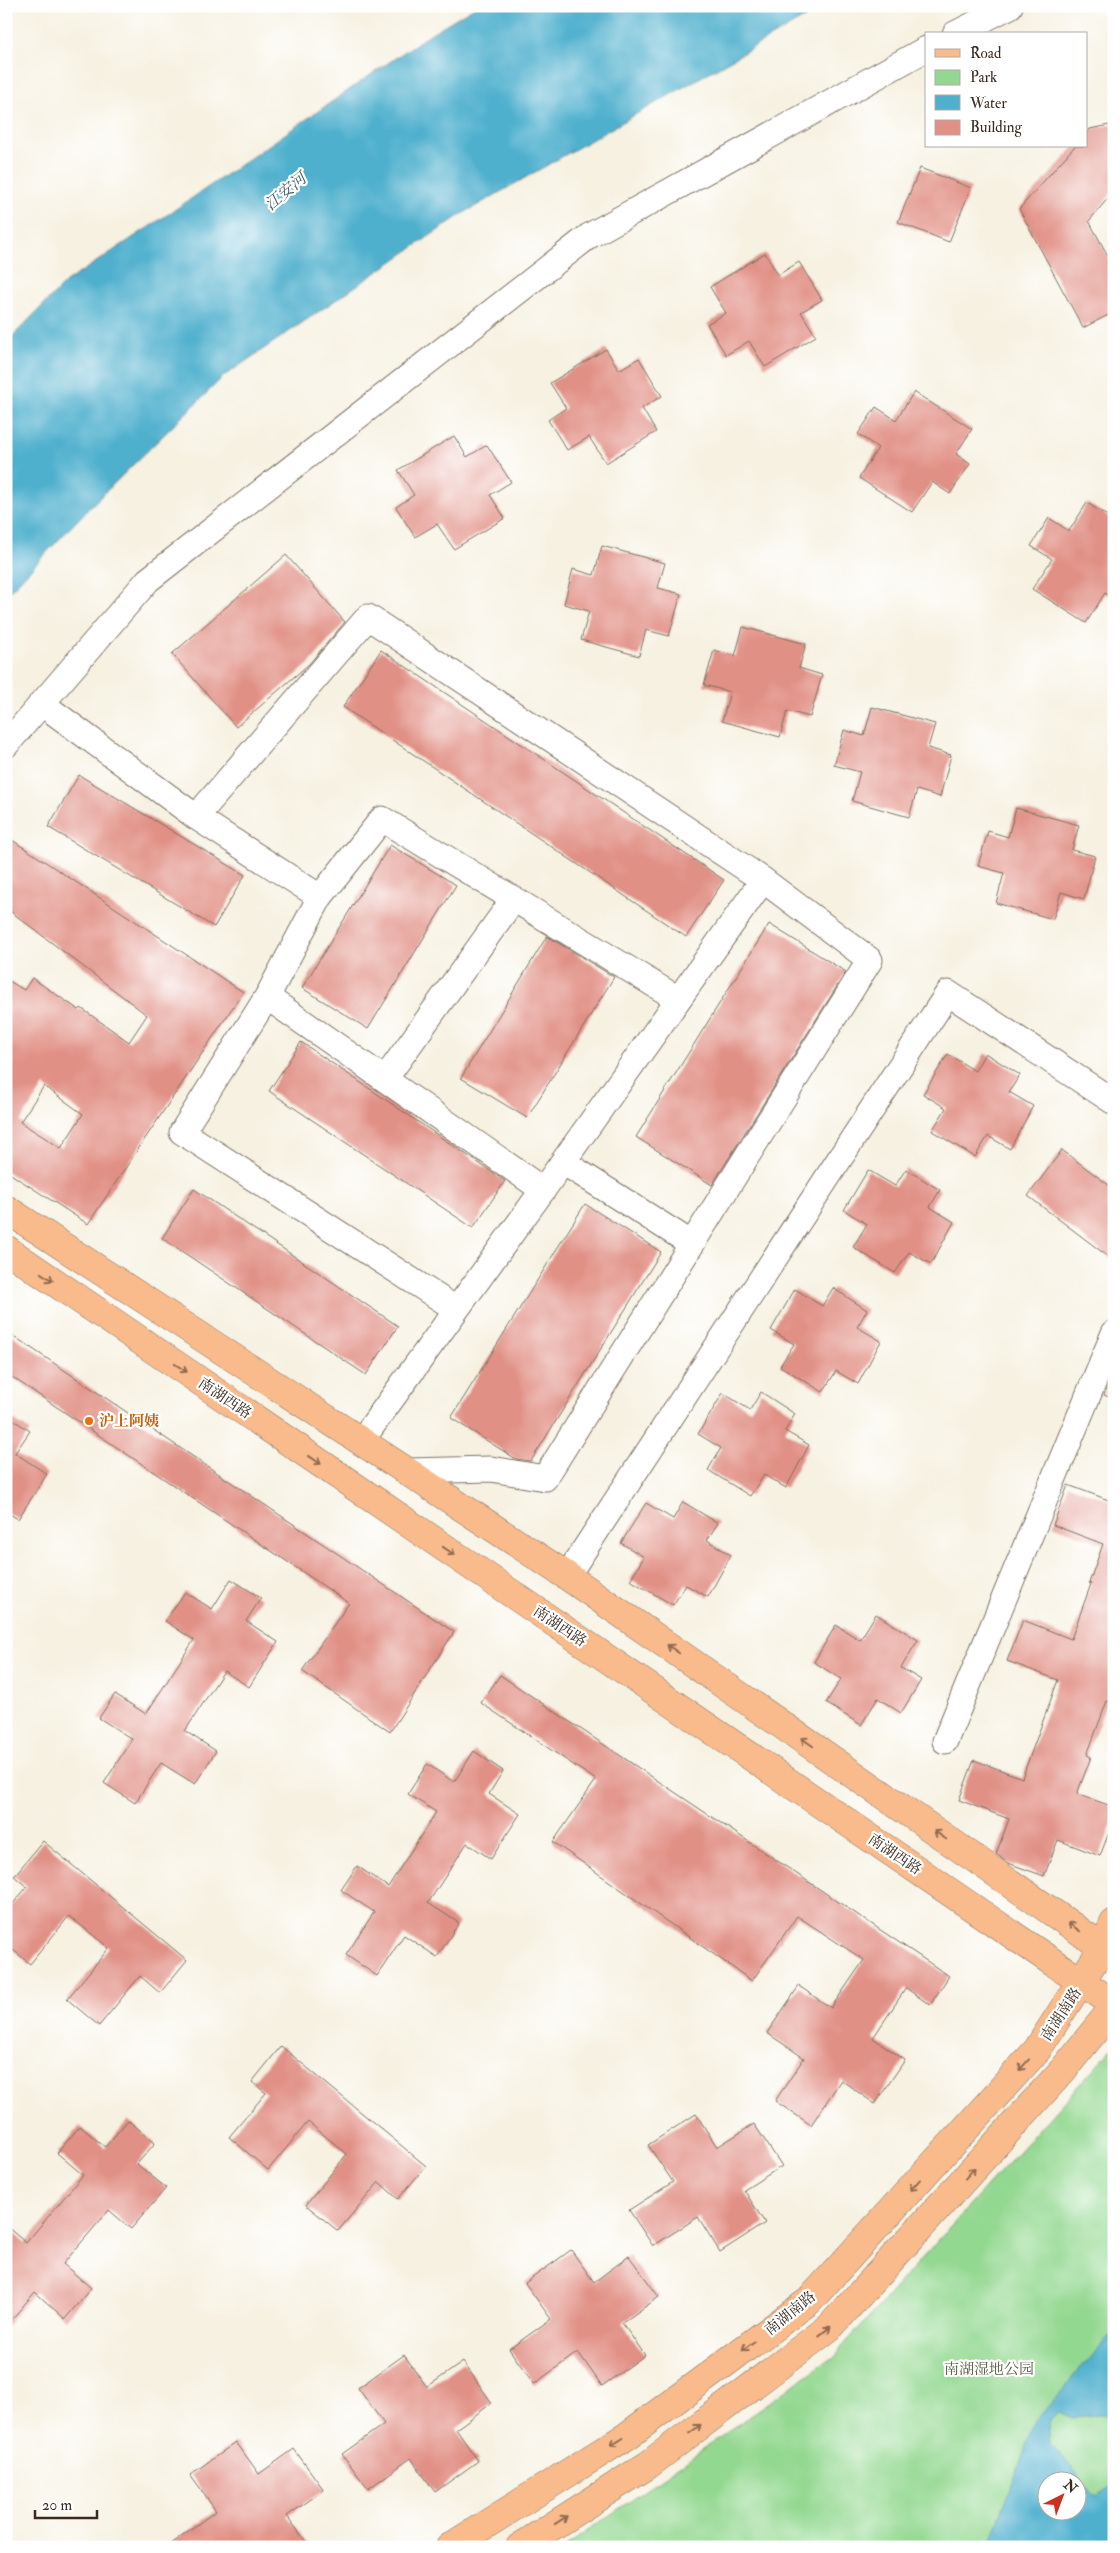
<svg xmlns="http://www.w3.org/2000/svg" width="1120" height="2553" font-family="'IM FELL Double Pica','Noto Serif SC',serif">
<rect width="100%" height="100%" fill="#fff"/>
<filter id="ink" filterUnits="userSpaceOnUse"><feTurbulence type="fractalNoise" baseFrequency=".02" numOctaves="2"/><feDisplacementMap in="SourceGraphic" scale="10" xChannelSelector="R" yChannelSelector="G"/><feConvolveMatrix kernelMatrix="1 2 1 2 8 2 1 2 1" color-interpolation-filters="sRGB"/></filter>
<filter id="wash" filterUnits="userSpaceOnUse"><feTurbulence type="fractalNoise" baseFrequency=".0096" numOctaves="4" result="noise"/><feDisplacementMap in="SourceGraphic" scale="20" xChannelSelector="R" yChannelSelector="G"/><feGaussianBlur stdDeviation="1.12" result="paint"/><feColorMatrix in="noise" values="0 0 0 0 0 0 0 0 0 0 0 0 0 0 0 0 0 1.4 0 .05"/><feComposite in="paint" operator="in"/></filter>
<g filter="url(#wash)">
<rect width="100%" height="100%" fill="#f6f1e1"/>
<path fill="#93d890" stroke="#678157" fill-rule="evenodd" d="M1114,2046V2547H565L833,2357ZM1048,2480H1078V2510H1048Z"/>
<g fill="#4fb0ce" stroke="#456d76" fill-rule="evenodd">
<polygon points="476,6 825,6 462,214 224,376 92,505 6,595 6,343 66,282 182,205 433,32"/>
<path d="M1114,2332V2414L1070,2417L1059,2412L1049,2422L1051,2445L1096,2496L1114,2485V2547H989L1037,2418ZM1048,2480H1078V2510H1048Z"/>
</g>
<g id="blocks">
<g fill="#e19085" fill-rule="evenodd">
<polygon points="1114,124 1114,191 1089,221 1114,267 1114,312 1083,328 1019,209 1075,146 1086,146 1086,134 1090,129"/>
<polygon points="920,168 971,188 949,242 898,222"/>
<polygon points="765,253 778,275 799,262 822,300 801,312 816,336 765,367 749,341 726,355 707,324 726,313 710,287"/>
<polygon points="606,349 619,370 639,358 662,396 642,408 656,432 606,463 589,437 567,450 548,420 566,408 550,383"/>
<polygon points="914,392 972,429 956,454 970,464 950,494 932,482 912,512 859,478 878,448 858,434 876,407 896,420"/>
<polygon points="454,436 467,457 487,445 511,482 490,495 505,518 454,549 437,524 415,537 396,507 414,495 398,470"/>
<polygon points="1087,503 1114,520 1114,599 1105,593 1086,623 1032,589 1052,559 1031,546 1049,518 1069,531"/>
<polygon points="602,546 665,563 658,588 681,594 669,636 646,630 639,656 581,640 589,611 564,604 573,569 594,575"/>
<polygon points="286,555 345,622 309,664 236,727 172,654"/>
<polygon points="743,627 806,644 799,668 822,675 810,717 787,711 780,737 722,721 730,692 704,685 714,650 735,656"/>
<polygon points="381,650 724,880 686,937 343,707"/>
<polygon points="872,707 935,724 928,748 951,755 940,797 917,790 909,817 852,801 860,772 834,765 844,730 864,736"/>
<polygon points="79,775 245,875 214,927 48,827"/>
<polygon points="1016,808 1079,825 1072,850 1095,856 1084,899 1061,892 1053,919 996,903 1004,873 978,866 988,831 1008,837"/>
<path d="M6,836L243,992L88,1224L6,1171V979L24,990L32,978L79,1010L81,1008L129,1042L147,1015L6,908ZM44,1086L83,1114L61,1148L20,1122Z"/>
<polygon points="390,845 456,885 368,1029 302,988"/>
<polygon points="769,924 846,972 712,1185 636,1137"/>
<polygon points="547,936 614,977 527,1118 461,1078"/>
<polygon points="301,1042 505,1181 473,1228 269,1091"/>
<polygon points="985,1053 1020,1075 1009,1092 1033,1106 1010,1149 988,1136 975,1157 932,1131 946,1108 923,1094 948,1054 975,1071"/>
<polygon points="1062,1150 1114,1189 1114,1261 1028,1196"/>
<polygon points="906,1169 940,1190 930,1207 954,1222 931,1264 909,1252 895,1273 853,1247 867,1224 844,1210 868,1170 895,1186"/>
<polygon points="194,1189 398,1326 366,1375 162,1238"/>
<polygon points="585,1204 661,1252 531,1461 516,1459 451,1418"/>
<polygon points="833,1288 867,1310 857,1327 881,1341 858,1384 836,1371 823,1392 780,1366 794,1344 771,1330 795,1289 822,1306"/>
<polygon points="6,1331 454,1632 390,1732 302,1671 349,1603 6,1373"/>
<polygon points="1114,1371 1114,1399 1104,1395"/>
<polygon points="761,1392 795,1414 785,1431 809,1445 786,1488 764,1475 750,1496 708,1470 721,1448 698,1434 723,1393 750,1410"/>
<polygon points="6,1415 30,1431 15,1453 47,1474 18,1519 6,1512"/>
<polygon points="1068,1485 1114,1502 1114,1703 1107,1701 1087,1755 1091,1757 1077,1794 1114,1807 1114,1819 1100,1856 1058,1840 1044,1876 1008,1863 996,1854 1009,1819 959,1800 974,1760 1022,1778 1058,1680 1007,1661 1023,1620 1071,1639 1091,1584 1089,1583 1103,1544 1053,1525"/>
<polygon points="683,1502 718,1523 707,1540 731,1555 708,1597 686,1585 673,1605 630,1580 644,1557 621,1543 646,1503 673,1519"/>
<polygon points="231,1579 261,1598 246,1621 278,1642 249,1687 224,1671 185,1731 216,1751 195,1784 161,1763 135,1803 104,1783 132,1739 99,1718 115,1694 146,1714 194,1640 165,1621 185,1592 212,1609"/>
<polygon points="876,1614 918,1640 901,1668 921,1680 901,1713 878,1698 861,1725 826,1703 841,1679 814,1662 836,1625 860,1640"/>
<polygon points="500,1675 949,1976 930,2005 906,1988 873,2038 905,2060 875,2104 841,2080 811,2125 775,2101 804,2058 767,2033 799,1986 831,2008 864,1960 797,1916 752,1981 553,1842 596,1780 481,1703"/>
<polygon points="474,1751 503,1771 489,1794 520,1814 491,1859 467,1843 428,1903 459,1923 437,1957 404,1935 377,1976 346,1955 374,1912 341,1890 357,1866 388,1887 436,1812 408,1794 427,1764 454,1782"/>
<polygon points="43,1841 187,1960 160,1993 140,1976 99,2026 67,1999 109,1948 69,1916 30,1964 6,1944 6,1912 27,1887 14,1876"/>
<polygon points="281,2046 426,2166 398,2199 379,2182 338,2231 306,2205 347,2154 308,2122 268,2170 229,2137 266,2093 252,2082"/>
<polygon points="696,2114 717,2147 754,2124 782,2166 744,2190 765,2223 720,2252 698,2217 653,2246 629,2210 673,2182 648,2145"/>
<polygon points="128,2120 155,2143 137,2164 166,2188 131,2229 109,2210 63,2264 91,2288 65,2319 35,2292 6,2326 6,2226 26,2243 83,2175 57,2153 80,2126 105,2147"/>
<polygon points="571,2250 594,2282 629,2256 659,2297 622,2323 645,2355 602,2386 578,2352 534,2384 509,2349 551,2319 525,2283"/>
<polygon points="404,2355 427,2387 463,2362 492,2403 456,2429 478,2461 435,2492 411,2458 368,2489 342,2454 384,2424 358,2388"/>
<polygon points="236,2442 259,2474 294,2449 324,2490 287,2516 310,2547 166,2547 216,2511 190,2475"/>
</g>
</g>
</g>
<g filter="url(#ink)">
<use href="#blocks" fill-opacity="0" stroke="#7c7062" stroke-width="1"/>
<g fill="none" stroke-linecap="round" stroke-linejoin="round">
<defs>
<g id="minor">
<polyline points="955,34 1010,6"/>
<polyline points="41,703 196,817 368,617 763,880 543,1190 362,1440"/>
<polyline points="6,745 148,580 589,236 926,49"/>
<polyline points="196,817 320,897"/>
<polyline points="267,997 543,1190"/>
<polyline points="385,1079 513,900"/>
<polyline points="563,1162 692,1244"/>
<polyline points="456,1309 182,1132 267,997 320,897 382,819 678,999"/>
<polyline points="408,1471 491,1469 545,1478 870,960 763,880"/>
<polyline points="567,1576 948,993 1114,1102"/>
<polyline points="945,1741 1114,1333"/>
</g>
<g id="major">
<polyline points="6,1209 567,1576 1114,1955"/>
<polyline points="6,1249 1114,2004"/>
<polyline points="450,2547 627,2436 809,2301 1037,2050 1103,1947 1114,1923"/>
<polyline points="520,2547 648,2465 830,2327 1063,2070 1114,2007"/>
</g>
</defs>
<use href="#minor" stroke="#7c7062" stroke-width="27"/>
<use href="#major" stroke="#7c7062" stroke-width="29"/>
<use href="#minor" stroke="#fff" stroke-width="25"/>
<use href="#major" stroke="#fabb8c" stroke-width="28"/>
</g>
<defs><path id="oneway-shaft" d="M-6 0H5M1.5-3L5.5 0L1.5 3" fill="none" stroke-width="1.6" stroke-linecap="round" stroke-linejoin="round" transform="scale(1.25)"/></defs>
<g stroke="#916b50">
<use href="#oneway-shaft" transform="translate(47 1277) rotate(34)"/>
<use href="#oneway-shaft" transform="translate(181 1368) rotate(34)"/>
<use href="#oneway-shaft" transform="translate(315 1460) rotate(34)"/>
<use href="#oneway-shaft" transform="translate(449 1551) rotate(34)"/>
<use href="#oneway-shaft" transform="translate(673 1649) rotate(-145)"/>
<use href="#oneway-shaft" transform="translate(807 1742) rotate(-145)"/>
<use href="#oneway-shaft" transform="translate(940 1835) rotate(-145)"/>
<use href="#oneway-shaft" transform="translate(1074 1927) rotate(-145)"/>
<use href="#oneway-shaft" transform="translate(1024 2065) rotate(132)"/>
<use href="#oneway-shaft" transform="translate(970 2173) rotate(-48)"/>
<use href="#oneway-shaft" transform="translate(915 2185) rotate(132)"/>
<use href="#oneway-shaft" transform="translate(825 2331) rotate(-38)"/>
<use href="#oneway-shaft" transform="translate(748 2346) rotate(143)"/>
<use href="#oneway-shaft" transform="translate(695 2429) rotate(-37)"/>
<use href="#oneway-shaft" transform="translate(617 2442) rotate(148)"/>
<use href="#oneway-shaft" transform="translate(561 2520) rotate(-33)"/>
</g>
</g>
<circle fill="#e8710a" stroke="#fff" stroke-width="2" cx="89" cy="1421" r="5"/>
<g text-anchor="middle" stroke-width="4.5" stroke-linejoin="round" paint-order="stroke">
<g font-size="15" fill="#3b2a1e" stroke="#fff">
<text transform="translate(225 1398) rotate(34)" y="5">南湖西路</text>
<text transform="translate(560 1626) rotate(34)" y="5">南湖西路</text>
<text transform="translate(895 1854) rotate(34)" y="5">南湖西路</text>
<text transform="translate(1061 2014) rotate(-57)" y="5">南湖南路</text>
<text transform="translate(790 2313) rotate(-39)" y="5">南湖南路</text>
</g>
<g font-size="15" font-weight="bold" fill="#c56008" stroke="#fff" text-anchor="start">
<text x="99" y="1426">沪上阿姨</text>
</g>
<g font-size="15" fill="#555e40" stroke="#fff">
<text x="989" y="2374">南湖湿地公园</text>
</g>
<g font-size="16" font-style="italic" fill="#436064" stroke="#fff">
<text transform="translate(285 191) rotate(-40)" y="6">江安河</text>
</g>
</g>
<rect width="1120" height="2553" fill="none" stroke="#fff" stroke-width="25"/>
<rect x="925" y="32" width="162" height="115" fill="#ffffff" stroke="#b1aaa5"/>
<rect x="935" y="49" width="25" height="8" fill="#fabb8c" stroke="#b1aaa5"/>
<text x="970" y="58" font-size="15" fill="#3b2a1e">Road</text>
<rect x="935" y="70" width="25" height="15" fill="#93d890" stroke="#b1aaa5"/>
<text x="970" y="82" font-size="15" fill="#3b2a1e">Park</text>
<rect x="935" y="95" width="25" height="15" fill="#4fb0ce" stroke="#b1aaa5"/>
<text x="970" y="108" font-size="15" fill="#3b2a1e">Water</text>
<rect x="935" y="120" width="25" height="15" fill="#e19085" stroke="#b1aaa5"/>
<text x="970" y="132" font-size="15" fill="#3b2a1e">Building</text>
<g transform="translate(1062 2496) rotate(42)"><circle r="24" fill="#ffffff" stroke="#b1aaa5"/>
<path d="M0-4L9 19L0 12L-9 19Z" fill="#c8321e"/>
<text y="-8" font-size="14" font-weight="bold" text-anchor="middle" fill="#3b2a1e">N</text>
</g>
<path d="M35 2510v8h62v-8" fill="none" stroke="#3b2a1e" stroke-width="2.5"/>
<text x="42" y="2510" font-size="15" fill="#3b2a1e" stroke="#ffffff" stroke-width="4" paint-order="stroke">20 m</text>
</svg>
